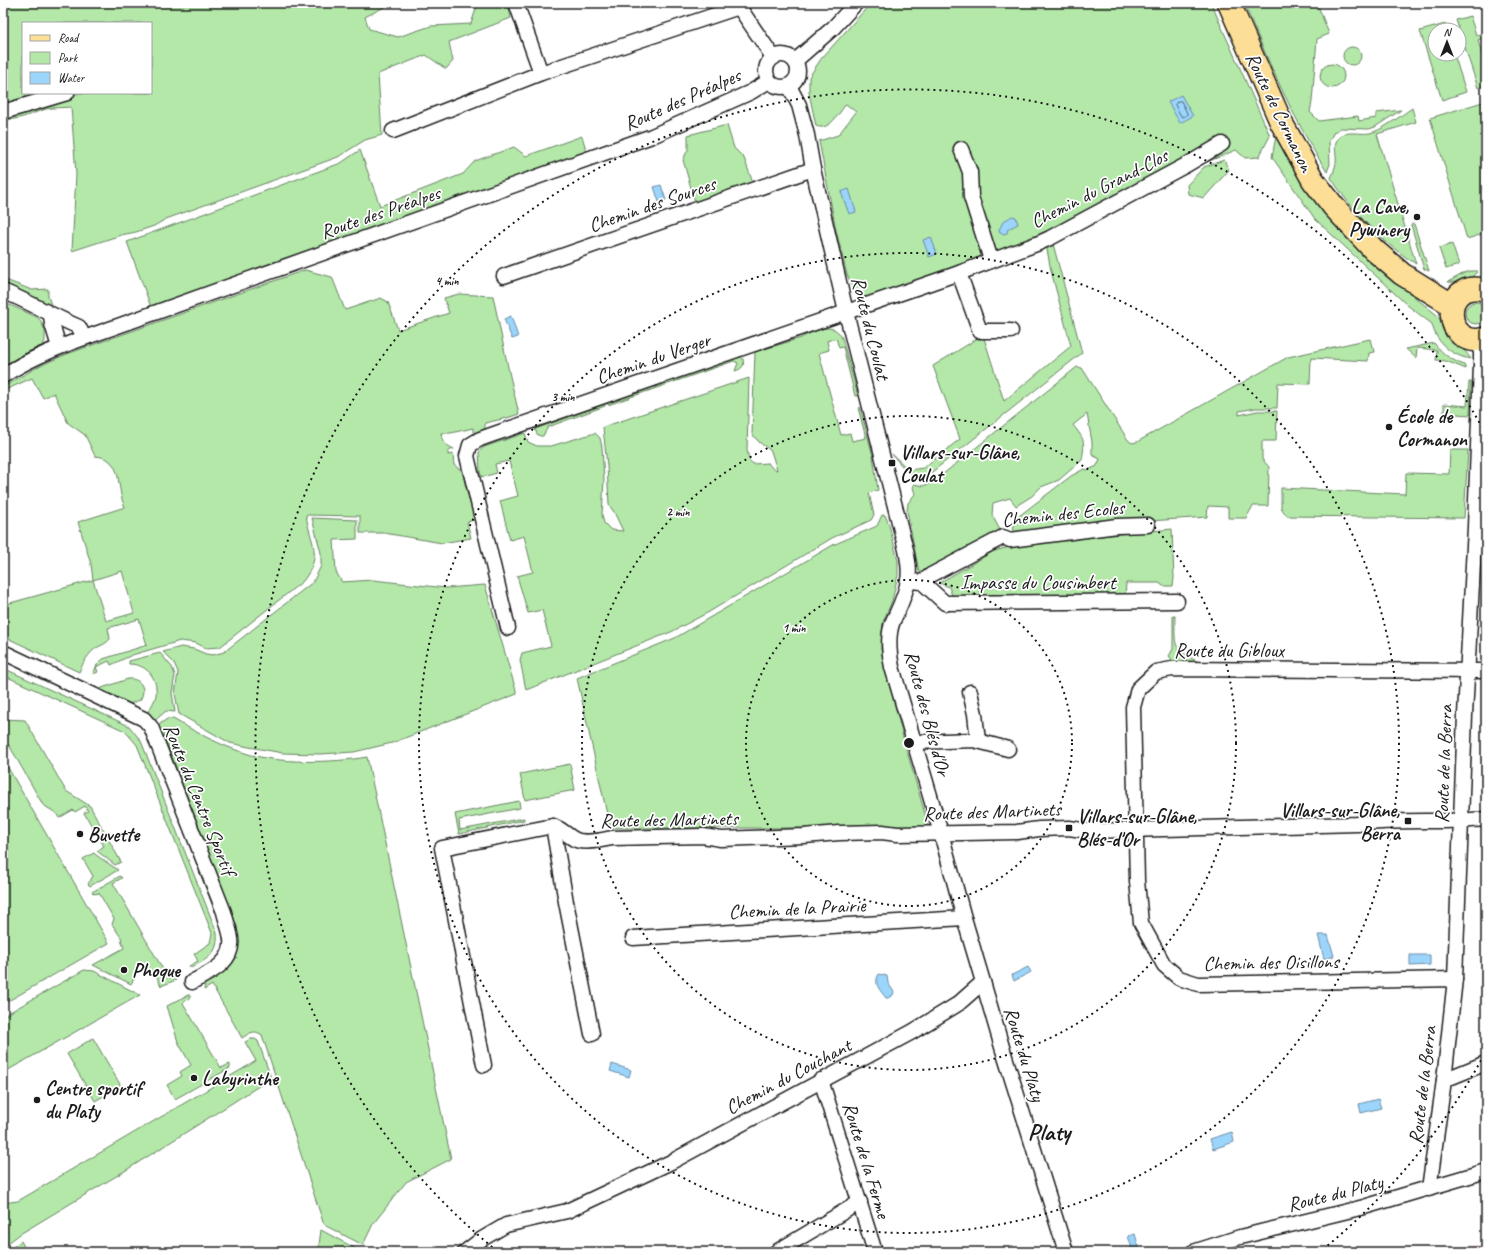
<svg xmlns="http://www.w3.org/2000/svg" width="1489" height="1255" font-family="Caveat,sans-serif">
<rect width="100%" height="100%" fill="#fff"/>
<filter id="ink" filterUnits="userSpaceOnUse"><feTurbulence type="fractalNoise" baseFrequency=".025" numOctaves="2"/><feDisplacementMap in="SourceGraphic" scale="8" xChannelSelector="R" yChannelSelector="G"/><feConvolveMatrix kernelMatrix="1 2 1 2 8 2 1 2 1" color-interpolation-filters="sRGB"/></filter>
<g filter="url(#ink)">
<polygon fill="#feeceb" points="1486,1244 1486,1252 1397,1252 1403,1251"/>
<g fill="#b3e8a9" stroke="#688262" fill-rule="evenodd">
<path d="M3,3H392L365,17L369,29L398,37L431,26L471,24L478,3H508L511,18L449,42L453,61L446,69L426,55L378,74L382,135L365,140L338,157L166,219L154,226L136,232L121,235L72,251L76,174L71,107C62,108 51,107 43,110C30,114 18,121 4,119L3,116L80,93H151V23H23V93H52L3,109Z"/>
<path d="M871,3H1131L1133,7L1144,3H1211L1270,136L1259,157L1245,158L1236,150L1207,162L1196,151L1130,193L1019,246L890,289L870,297L863,296L854,289L847,275L836,230L819,141L838,135L856,112L846,104C839,113 829,132 816,126L809,93V77L821,59Z"/>
<path d="M1244,3H1317L1329,34L1317,39L1312,102L1310,112L1319,121L1358,116L1359,121L1376,118V113L1401,110L1375,127L1369,129L1341,128L1334,132L1329,141L1330,164L1327,172C1293,119 1268,61 1244,3Z"/>
<polygon points="1470,16 1476,35 1486,33 1486,37 1478,40 1482,55 1486,54 1486,59 1484,60 1486,67 1486,85 1478,88 1456,20"/>
<polygon points="1445,24 1447,30 1435,30 1435,54 1454,54 1466,92 1442,100 1420,31"/>
<circle cx="1352" cy="56" r="9"/>
<circle cx="1332" cy="76" r="12"/>
<polygon points="1486,101 1486,233 1467,239 1430,118"/>
<path d="M1412,108L1416,122L1377,134L1416,264C1381,242 1353,212 1331,178C1333,173 1335,168 1336,163C1337,157 1334,148 1336,142C1342,128 1359,135 1370,133C1381,131 1402,115 1412,108Z"/>
<polygon points="727,125 734,148 744,158 753,183 695,202 683,160 688,149 688,135"/>
<polygon points="582,136 587,153 151,307 127,242 341,163 360,150 380,206 463,174 475,161 514,147 526,156"/>
<path d="M1276,136L1305,184L1381,270L1437,315C1442,321 1444,329 1449,335C1456,344 1464,348 1471,359C1452,356 1436,343 1432,324L1407,305L1315,219L1272,157Z"/>
<polygon points="1224,160 1229,170 1204,198 1188,194 1187,185 1204,167"/>
<polygon points="1414,224 1429,271 1424,269 1411,225"/>
<path d="M1052,240L1082,353L927,476C913,482 900,464 892,454L909,470L923,468L960,439L933,366L983,335L1004,401L1071,346L1051,271L1046,244Z"/>
<polygon points="1452,244 1459,265 1446,269 1439,248"/>
<path d="M305,270L332,277L345,310L381,298L388,302L398,330L449,313L444,298L459,294L493,296L509,372L519,414L507,418L485,423C486,431 482,431 476,433L473,432V428L451,433H441C442,443 446,445 454,449L448,451V455L453,454L454,465L462,471L470,503L476,501L478,519L467,522L471,538L442,543L384,533H360V516L306,515C310,543 324,554 303,581L220,647L206,648L196,643L180,641L132,655L111,665L109,661L96,667L98,672L93,674L97,665L103,659L147,645L139,619L108,628L110,639C106,644 102,645 96,648C88,654 83,663 79,672L3,636V605L93,580L91,564L78,522L125,507C115,488 125,458 95,456L85,435L68,423L54,393L43,398L32,378L3,391V387L39,366L67,354ZM122,571L134,613L106,621L93,580Z"/>
<path d="M1471,271H1478C1469,281 1461,283 1448,282L1464,273Z"/>
<polygon points="3,279 32,290 48,289 48,296 52,308 3,285"/>
<circle cx="1476" cy="313" r="11"/>
<polygon points="3,302 37,317 41,321 45,331 45,341 40,350 3,368"/>
<path d="M825,328C834,328 838,330 842,338L858,396H855L843,347L839,348L836,338L827,341L829,350L819,353L841,435L850,433L852,441L866,438L858,408L860,407L873,456L878,490L869,493L874,515L871,520L832,538L709,612L671,632L526,690L520,660L522,653L551,646L542,610L528,613L517,576L533,572L524,536L510,540L500,501L518,496L509,461L495,464L497,473L482,477L480,473L479,452L484,447L525,433L528,442L537,446H551L595,433L600,438L602,447L604,480L602,515L604,523L611,530L623,531L614,512L609,505L607,466L603,427L749,378L747,450L749,460L753,464L768,463L773,469L777,470L771,451L759,442L752,434L755,352L801,338L814,331Z"/>
<path d="M1370,339L1372,347H1374L1375,352L1369,353L1368,361L1311,358L1310,384L1278,383L1277,408H1256L1239,411V415L1257,411H1277L1276,441H1262V459L1269,467L1268,506H1253L1246,518H1228V507L1208,506L1207,517L1150,521L1012,537L1015,519L1071,476L1084,469L1088,470L1097,466L1100,459L1092,455V442L1087,414L1073,425C1085,440 1085,441 1082,460L1059,480L1041,487L1032,496L1016,506L1010,498L993,503L992,515L1000,530L999,533L936,567L919,572L907,511L908,503L915,494L913,487L914,484L923,486L933,482L1077,367L1082,368L1128,440L1132,443L1137,442L1288,357Z"/>
<path d="M1434,343C1443,354 1451,360 1464,365L1466,369L1446,361L1436,360L1437,350L1417,348L1416,358L1406,349Z"/>
<path d="M740,357L743,359C745,367 741,369 735,371L738,363L734,361L608,405L607,403Z"/>
<polygon points="1469,382 1471,382 1470,415 1444,413 1444,404 1467,406"/>
<polygon points="605,404 605,406 548,427 543,436 540,436 537,434 535,429"/>
<polygon points="1450,450 1468,450 1464,518 1287,516 1281,508 1281,488 1405,494 1406,473 1449,474"/>
<polygon points="882,515 885,515 889,525 898,561 898,575 892,601 883,622 881,649 904,741 929,828 610,828 577,678 675,638 833,545 877,526"/>
<polygon points="312,518 357,520 357,539 334,540 336,572 342,582 373,580 446,588 485,585 517,694 392,743 354,752 320,754 283,753 249,747 230,743 179,714 175,694 178,672 174,663 163,652 181,647 194,649 206,654 213,655 224,652 313,582 321,566 321,553"/>
<polygon points="1172,529 1174,578 1173,586 1163,586 1159,583 1126,583 1125,597 953,598 949,587 939,583 994,551 1013,546 1090,537"/>
<path d="M1173,616H1175C1175,650 1172,647 1202,664L1174,663L1169,656L1173,649Z"/>
<path d="M160,653L172,667L175,675L172,693L175,712L166,711L153,722L146,714C150,709 155,701 156,695C158,677 146,664 129,664V661Z"/>
<path d="M3,668L129,726L141,741L217,933C219,954 207,959 191,968L189,966L198,961L194,954L210,943L212,933L137,745L125,731L3,675Z"/>
<path d="M128,679C141,678 147,689 140,700L129,704L99,689Z"/>
<polygon points="3,719 25,720 66,791 90,806 121,862 115,865 97,851 104,846 84,813 88,811 85,806 75,812 73,810 59,818 56,813 43,805 9,745 3,748"/>
<path d="M167,719H173C196,732 219,745 245,753C276,764 334,763 367,757L451,1159L406,1182L373,1224L363,1245L326,1226L323,1222L262,1035C254,1029 250,1033 242,1038L212,985L204,990L205,984C230,969 240,956 237,926L166,741L157,726Z"/>
<polygon points="3,759 109,943 3,1004"/>
<polygon points="570,764 575,790 525,800 520,774"/>
<polygon points="519,801 520,808 459,820 460,830 524,818 524,820 459,834 455,814"/>
<polygon points="181,820 217,911 215,912 180,821"/>
<polygon points="94,853 96,855 118,870 90,886 88,884 93,876 83,859"/>
<polygon points="120,876 122,878 113,883 168,978 177,973 176,980 161,986 154,971 146,970 138,972 131,984 93,965 124,948 121,940 122,939 112,924 114,919 99,893 94,894 92,892"/>
<polygon points="84,970 94,971 140,995 3,1073 3,1016"/>
<polygon points="188,995 190,995 191,997 183,1003 221,1068 230,1064 230,1068 175,1099 167,1085 182,1076 180,1072 191,1065 178,1042 167,1006"/>
<polygon points="93,1038 121,1086 95,1101 67,1054"/>
<polygon points="251,1039 255,1039 258,1041 270,1075 270,1079 128,1169 20,1234 3,1247 3,1203 18,1201 256,1061 245,1042"/>
<polygon points="321,1230 360,1251 360,1252 318,1252"/>
<polygon points="21,1241 27,1252 6,1252"/>
</g>
<g fill="#9cd5fc" stroke="#698ba2">
<polygon points="1181,95 1193,116 1180,123 1168,102"/>
<polygon points="661,185 666,200 659,202 654,187"/>
<polygon points="849,189 856,212 849,214 841,192"/>
<polygon points="1012,216 1016,217 1018,224 1008,229 1007,233 1004,234 1000,232 999,230 1003,222"/>
<polygon points="931,237 937,254 929,257 923,240"/>
<polygon points="511,316 518,337 512,339 504,319"/>
<polygon points="1318,935 1328,935 1334,956 1324,959"/>
<polygon points="1410,955 1430,955 1430,965 1410,966"/>
<polygon points="1028,967 1031,972 1014,981 1012,975"/>
<path d="M879,974L887,976L888,983L894,992L893,995L888,998H886C880,990 873,984 879,974Z"/>
<polygon points="612,1064 631,1070 629,1077 610,1071"/>
<polygon points="1378,1099 1381,1108 1361,1113 1359,1104"/>
<polygon points="1232,1132 1234,1142 1213,1149 1210,1139"/>
<polygon points="1135,1234 1140,1251 1133,1252 1128,1236"/>
</g>
<g fill="none" stroke-linecap="round" stroke-linejoin="round">
<polygon stroke="#4f6676" stroke-width="1" points="1178,101 1181,101 1187,113 1187,115 1183,117 1181,116 1175,105"/>
<defs>
<g id="minor">
<polyline points="516,3 541,73 739,7 743,3"/>
<polyline points="739,7 773,57"/>
<circle cx="782" cy="71" r="16"/>
<polyline points="795,61 833,28 856,3"/>
<polyline points="3,112 67,93"/>
<polyline points="393,131 541,73"/>
<polyline points="961,149 970,172 971,197 991,260"/>
<polyline points="959,273 980,331 1011,331"/>
<polyline points="504,276 813,169"/>
<path d="M3,291C29,302 53,316 79,327L84,338"/>
<polyline points="51,315 52,324 59,347"/>
<path d="M3,376C28,359 56,348 84,338L652,136L751,92L769,81"/>
<polyline points="908,581 922,582 945,603 1177,601"/>
<polyline points="922,582 931,575 1003,537 1010,540 1117,526 1148,525"/>
<polyline points="508,628 467,456 470,445 480,439 494,434 959,273 1039,243 1050,238 1188,164 1222,144"/>
<path d="M3,652L144,719L151,727L224,912C226,921 230,930 231,939C234,963 209,973 192,982"/>
<polyline points="970,692 975,714 978,741"/>
<polyline points="915,742 974,740 1008,749"/>
<polyline points="553,826 566,902 592,1034"/>
<polyline points="633,938 964,918"/>
<polyline points="1455,979 1198,984 1179,978 1164,965 1141,923 1137,881 1133,707 1138,689 1156,672 1172,669 1486,671"/>
<polyline points="983,982 1002,1047 1066,1252"/>
<path d="M484,1065L442,848L553,826C564,830 565,834 574,839C582,844 603,840 612,838L703,836L721,839L804,836L839,833L882,832L897,834L963,833L1017,832L1039,829L1069,828L1089,831L1357,824C1400,819 1443,823 1486,819"/>
<polyline points="821,1080 875,1252"/>
<polyline points="1444,1080 1486,1063"/>
<polyline points="1429,1189 1444,1080 1455,979 1465,715 1475,527 1481,365 1481,352 1477,340"/>
<path d="M465,1252L482,1239L506,1225L567,1211L671,1162L912,1032L958,1004L983,982L964,918L941,833L892,667C889,652 887,636 893,621C899,608 906,595 908,580C910,570 908,560 906,550L846,312L813,169L807,135L799,105L789,86"/>
<polyline points="776,1252 860,1202"/>
<polyline points="1193,1252 1240,1237 1364,1207 1486,1171"/>
</g>
<g id="primary">
<polyline points="1229,3 1281,122 1313,180 1334,207 1374,250 1402,274 1452,305"/>
<path d="M1486,290C1437,277 1444,353 1486,338"/>
</g>
</defs>
<use href="#minor" stroke="#1c1c1c" stroke-width="17"/>
<use href="#primary" stroke="#1c1c1c" stroke-width="25"/>
<use href="#minor" stroke="#fff" stroke-width="14"/>
<use href="#primary" stroke="#fcde96" stroke-width="22"/>
</g>
</g>
<g fill="none" stroke="#1c1c1c" stroke-width="2" stroke-dasharray="2 4">
<circle cx="909" cy="743" r="163"/>
<circle cx="909" cy="743" r="327"/>
<circle cx="909" cy="743" r="490"/>
<path d="M1484 1055A654 654 0 0 1 1321 1251M497 1251A654 654 0 1 1 1484 431"/>
</g>
<g fill="#1c1c1c" stroke="#fff" stroke-width="1.5">
<circle cx="1417" cy="217" r="4"/>
<circle cx="1389" cy="427" r="4"/>
<rect x="888" y="459" width="8" height="8" rx="2"/>
<rect x="1404" y="817" width="8" height="8" rx="2"/>
<rect x="1065" y="824" width="8" height="8" rx="2"/>
<circle cx="80" cy="834" r="4"/>
<circle cx="124" cy="970" r="4"/>
<circle cx="194" cy="1078" r="4"/>
<circle cx="37" cy="1100" r="4"/>
</g>
<g text-anchor="middle" stroke-width="3.5" stroke-linejoin="round" paint-order="stroke">
<g font-size="20" fill="#1c1c1c" stroke="#fff">
<text transform="translate(682 99) rotate(-24)" y="7">Route des Préalpes</text>
<text transform="translate(1280 112) rotate(64)" y="7">Route de Cormanon</text>
<text transform="translate(1099 188) rotate(-27)" y="7">Chemin du Grand-Clos</text>
<text transform="translate(652 204) rotate(-19)" y="7">Chemin des Sources</text>
<text transform="translate(380 212) rotate(-19)" y="7">Route des Préalpes</text>
<text transform="translate(871 328) rotate(76)" y="7">Route du Coulat</text>
<text transform="translate(653 358) rotate(-19)" y="7">Chemin du Verger</text>
<text transform="translate(1063 513) rotate(-6)" y="7">Chemin des Ecoles</text>
<text x="1038" y="589">Impasse du Cousimbert</text>
<text x="1229" y="657">Route du Gibloux</text>
<text transform="translate(928 713) rotate(75)" y="7">Route des Blés d'Or</text>
<text transform="translate(1443 764) rotate(-88)" y="7">Route de la Berra</text>
<text transform="translate(200 799) rotate(68)" y="7">Route du Centre Sportif</text>
<text transform="translate(992 811) rotate(-2)" y="7">Route des Martinets</text>
<text transform="translate(669 819) rotate(-1)" y="7">Route des Martinets</text>
<text transform="translate(797 908) rotate(-3)" y="7">Chemin de la Prairie</text>
<text transform="translate(1271 962) rotate(-1)" y="7">Chemin des Oisillons</text>
<text transform="translate(1025 1054) rotate(73)" y="7">Route du Platy</text>
<text transform="translate(788 1076) rotate(-28)" y="7">Chemin du Couchant</text>
<text transform="translate(1422 1085) rotate(-83)" y="7">Route de la Berra</text>
<text transform="translate(867 1160) rotate(73)" y="7">Route de la Ferme</text>
<text transform="translate(1335 1193) rotate(-14)" y="7">Route du Platy</text>
</g>
<g font-size="20" font-weight="bold" fill="#1c1c1c" stroke="#fff" text-anchor="start">
<text x="1409" y="213" text-anchor="end">La Cave,<tspan x="1409" dy="23">Pywinery</tspan></text>
<text x="1397" y="423">École de<tspan x="1397" dy="23">Cormanon</tspan></text>
<text x="900" y="459">Villars-sur-Glâne,<tspan x="900" dy="23">Coulat</tspan></text>
<text x="1400" y="817" text-anchor="end">Villars-sur-Glâne,<tspan x="1400" dy="23">Berra</tspan></text>
<text x="1077" y="823">Villars-sur-Glâne,<tspan x="1077" dy="23">Blés-d'Or</tspan></text>
<text x="88" y="841">Buvette</text>
<text x="132" y="977">Phoque</text>
<text x="202" y="1085">Labyrinthe</text>
<text x="45" y="1095">Centre sportif<tspan x="45" dy="23">du Platy</tspan></text>
</g>
<g font-size="24" font-weight="bold" fill="#1c1c1c" stroke="#fff">
<text x="1049" y="1140">Platy</text>
</g>
</g>
<circle cx="909" cy="743" r="6" fill="#1c1c1c" stroke="#fff" stroke-width="2"/>
<g font-size="12" text-anchor="middle" font-weight="bold" fill="#1c1c1c" stroke="#fff" stroke-width="3.5" stroke-linejoin="round" paint-order="stroke">
<text x="447" y="285">4 min</text>
<text x="563" y="401">3 min</text>
<text x="678" y="516">2 min</text>
<text x="794" y="632">1 min</text>
</g>
<rect width="1489" height="1255" fill="none" stroke="#fff" stroke-width="16"/>
<rect x="8" y="8" width="1473" height="1239" fill="none" stroke="#1c1c1c" stroke-width="1.5" filter="url(#ink)"/>
<rect x="22" y="22" width="130" height="72" fill="#ffffff" stroke="#a4a4a4"/>
<rect x="30" y="35" width="20" height="6" fill="#fcde96" stroke="#a4a4a4"/>
<text x="58" y="42" font-size="12" fill="#1c1c1c">Road</text>
<rect x="30" y="52" width="20" height="12" fill="#b3e8a9" stroke="#a4a4a4"/>
<text x="58" y="62" font-size="12" fill="#1c1c1c">Park</text>
<rect x="30" y="72" width="20" height="12" fill="#9cd5fc" stroke="#a4a4a4"/>
<text x="58" y="82" font-size="12" fill="#1c1c1c">Water</text>
<g transform="translate(1447 42)"><circle r="19" fill="#ffffff" stroke="#a4a4a4"/>
<path d="M0-3L7 15L0 10L-7 15Z" fill="#1c1c1c"/>
<text y="-6" font-size="11" font-weight="bold" text-anchor="middle" fill="#1c1c1c">N</text>
</g>
</svg>
